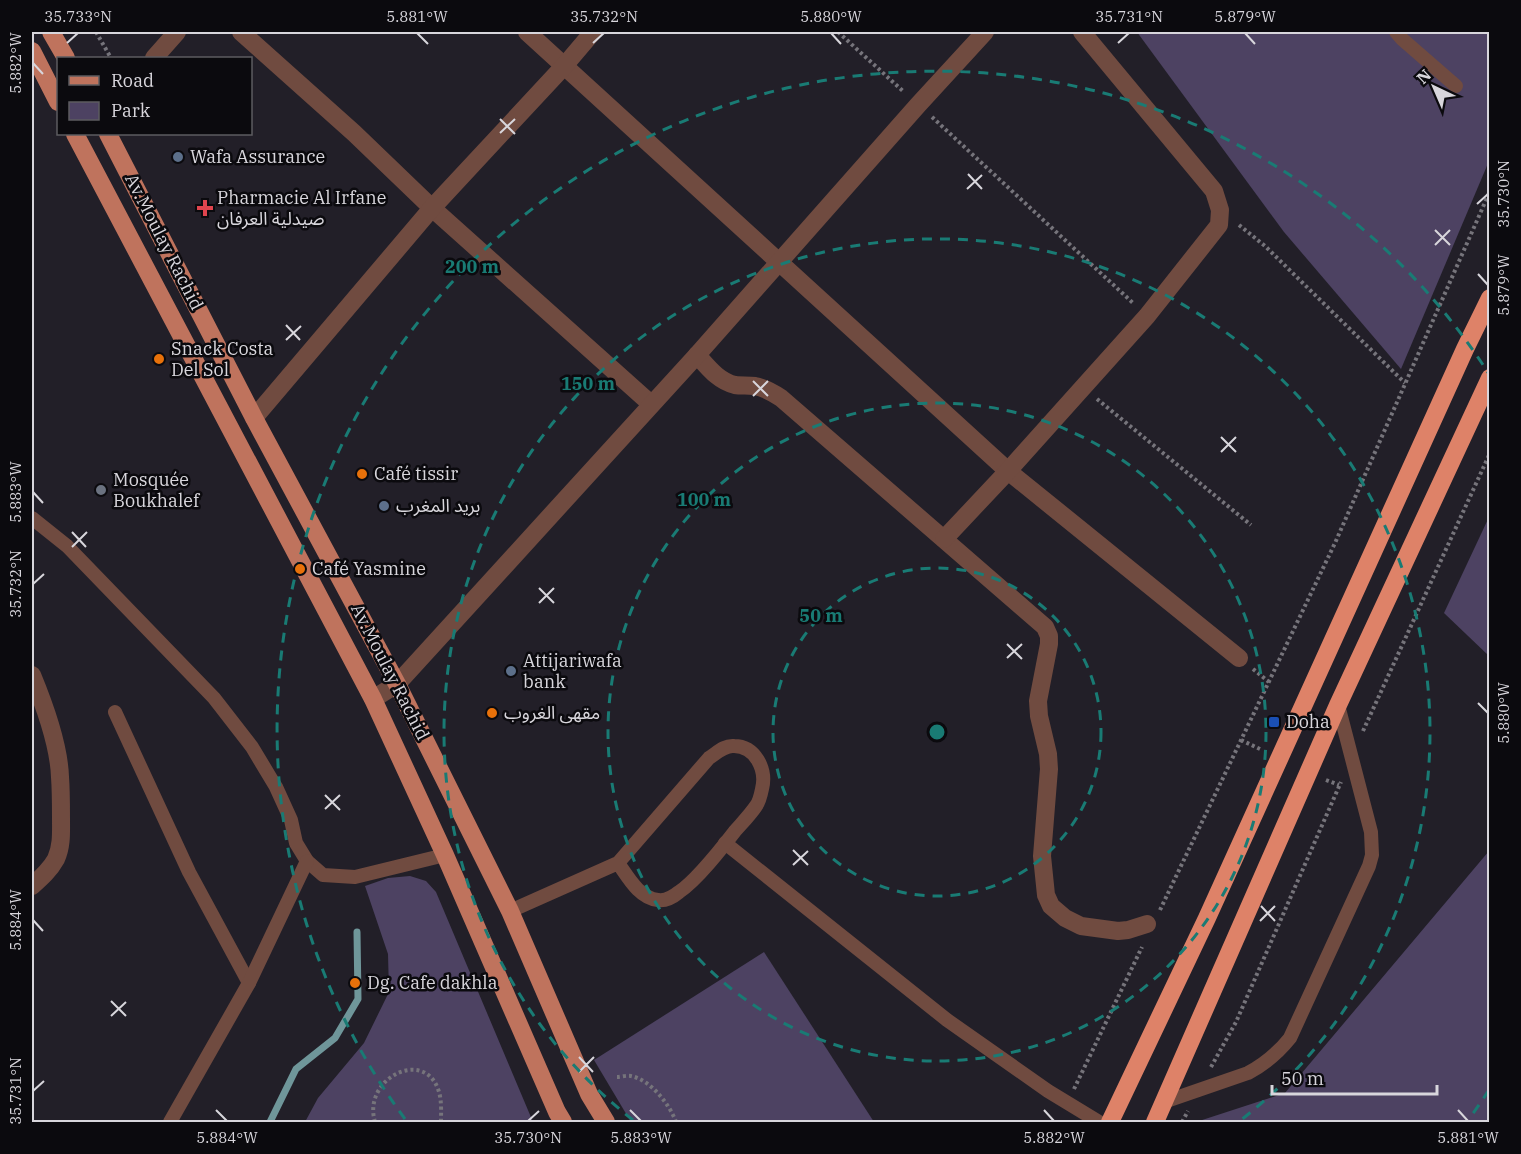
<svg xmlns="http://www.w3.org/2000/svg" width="1521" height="1154" font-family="'IBM Plex Serif','Noto Sans Arabic',serif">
<rect width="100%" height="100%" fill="#221f28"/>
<g fill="#4d4262">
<polygon points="1137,32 1489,32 1489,161 1401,369 1284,232"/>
<polygon points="1489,517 1490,656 1489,656 1444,613"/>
<polygon points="1489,851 1489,1122 1196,1122 1285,1093"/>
<polygon points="410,876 426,881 436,892 533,1122 305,1122 318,1098 364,1043 389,992 388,954 365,886 388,878"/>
<polygon points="764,952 874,1122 631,1122 594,1060"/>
</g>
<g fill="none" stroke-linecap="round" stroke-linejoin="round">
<polyline stroke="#6f969a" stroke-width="7" points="270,1122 296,1069 335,1038 358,999 357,932"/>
<g stroke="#76747b" stroke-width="4" stroke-dasharray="3 3" stroke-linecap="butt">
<polyline points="96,32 111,58"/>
<polyline points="838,32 904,92"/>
<polyline points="932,117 1133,303"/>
<polyline points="1239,225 1265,246 1405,383"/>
<polyline points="1097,399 1251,525"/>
<polyline points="1253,669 1269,682"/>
<polyline points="1363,731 1490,453"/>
<polyline points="1241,740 1262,750"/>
<polyline points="1326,780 1339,785"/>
<polyline points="1160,910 1335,543 1490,191"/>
<polyline points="1211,1067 1236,1022 1341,782"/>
<path d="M617,1077C621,1077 627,1075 631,1076C651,1080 670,1105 676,1122"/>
<polyline points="1074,1089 1142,947"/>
<path d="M375,1122C362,1079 423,1048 438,1089C442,1099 441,1112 441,1122"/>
<polyline points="1182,1122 1188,1111"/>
</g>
<g stroke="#704b40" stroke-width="14">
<polyline points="1396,32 1402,39 1456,86"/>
<polyline points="32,518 67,546 214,698 252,747 276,787 291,820 296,843 307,861 323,875 355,877 445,855"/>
<polyline points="115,712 189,872 249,983"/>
<polyline points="725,843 947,1020 1048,1091 1099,1122"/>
<path d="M510,911L618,863L709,758C717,753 724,745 734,746C755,746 767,769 762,789C761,794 759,802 756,806C750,815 742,823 735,831C721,849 697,880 679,892C673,897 665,901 658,900C639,898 628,877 618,863"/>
<path d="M1164,1102L1248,1073C1265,1064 1278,1053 1290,1038L1369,866L1372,855L1371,832L1338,705"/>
<polyline points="170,1122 249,983 307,861"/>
</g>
<g stroke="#704b40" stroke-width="18">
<polyline points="241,32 354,133 432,208 651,404"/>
<polyline points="527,32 1008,471 1239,658"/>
<polyline points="154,58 177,32"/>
<path d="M697,355C708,367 718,381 735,385C741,386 748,385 755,386C765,388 772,392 781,398L1045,627L1049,636V644L1038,701L1039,716L1048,754L1049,769L1042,856L1046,895L1051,906L1065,918L1081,926L1118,931L1128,930L1147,924"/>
<polyline points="254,418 432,208 565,65 593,32"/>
<polyline points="944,539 1008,471 1147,316 1219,225 1220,210 1214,191 1082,32"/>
<path d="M32,675C44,704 59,745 60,777C61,790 61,804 61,818C61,832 62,846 56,859C50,870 41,878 32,886"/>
<polyline points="373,699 397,684 697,355 918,105 985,32"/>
</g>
<g stroke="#bf735d" stroke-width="18">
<polyline points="51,32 66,58"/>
<polyline points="32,51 58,102"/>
<polyline points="75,134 373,699 445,855 557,1112 563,1122"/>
<polyline points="108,134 254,418 397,684 510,911 589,1094 606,1122"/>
</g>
<g stroke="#de8268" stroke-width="18">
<polyline points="1110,1122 1207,918 1465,349 1490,298"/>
<polyline points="1155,1122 1338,705 1490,378"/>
</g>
</g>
<path fill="none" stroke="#d8d6dc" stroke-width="2" d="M417,33L428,44M831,33L841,44M1245,33L1255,44M67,43L78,33M593,43L604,33M1118,43L1129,33M33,63L43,74M500,119L515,134M500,133L515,119M968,174L982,189M967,189L982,175M1477,204L1488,194M1435,230L1450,245M1435,245L1450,230M1478,274L1488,285M286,325L300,340M286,340L301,326M753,381L768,396M753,396L768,381M1221,437L1236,452M1221,452L1236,437M33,492L43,503M72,532L86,547M72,547L87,532M33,584L44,574M539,588L554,603M539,603L554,588M1007,644L1022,659M1007,658L1022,644M1478,703L1488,713M325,795L340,810M325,809L340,795M793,850L808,865M793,865L808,851M1261,906L1275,921M33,920L43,931M1260,921L1275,906M111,1001L126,1016M111,1016L126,1002M579,1057L593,1072M579,1072L594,1057M33,1091L44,1081M216,1110L227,1121M630,1110L641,1121M1044,1110L1054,1121M1458,1110L1468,1121M528,1121L539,1111"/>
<g fill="none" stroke="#197b74" stroke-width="3" stroke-dasharray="10 8">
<circle cx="937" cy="732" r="164"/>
<circle cx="937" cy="732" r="329"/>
<path d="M633 1120A493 493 0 1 1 1241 1120"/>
<path d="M1489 1090A658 658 0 0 1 1469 1119M405 1119A658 658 0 1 1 1489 374"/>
</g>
<g fill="#5c6f8a" stroke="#0b0a0e" stroke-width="2">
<circle cx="178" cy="157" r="6"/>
<circle cx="384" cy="506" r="6"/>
<circle cx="511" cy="671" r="6"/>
</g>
<path fill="#e0444e" stroke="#0b0a0e" stroke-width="2" d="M202 199h6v6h6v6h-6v6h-6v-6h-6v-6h6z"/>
<g fill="#e8710a" stroke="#0b0a0e" stroke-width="2">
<circle cx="159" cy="359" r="6"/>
<circle cx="362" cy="474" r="6"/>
<circle cx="300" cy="569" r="6"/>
<circle cx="492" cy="713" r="6"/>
<circle cx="355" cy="983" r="6"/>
</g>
<circle fill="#6b7280" stroke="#0b0a0e" stroke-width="2" cx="101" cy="490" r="6"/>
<rect fill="#1a4fb4" stroke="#0b0a0e" stroke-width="2" x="1268" y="716" width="12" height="12" rx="3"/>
<g text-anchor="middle" stroke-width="5" stroke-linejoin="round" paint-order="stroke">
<g font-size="18" fill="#d8d6dc" stroke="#0b0a0e" text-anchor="start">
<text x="190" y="163">Wafa Assurance</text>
<text x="217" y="204">Pharmacie Al Irfane<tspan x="217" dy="21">صيدلية العرفان</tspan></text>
<text x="171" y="355">Snack Costa<tspan x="171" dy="21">Del Sol</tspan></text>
<text x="374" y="480">Café tissir</text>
<text x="113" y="486">Mosquée<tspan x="113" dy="21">Boukhalef</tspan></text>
<text x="396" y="512">بريد المغرب</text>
<text x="312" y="575">Café Yasmine</text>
<text x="523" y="667">Attijariwafa<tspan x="523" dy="21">bank</tspan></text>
<text x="504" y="719">مقهى الغروب</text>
<text x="1286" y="728">Doha</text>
<text x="367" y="989">Dg. Cafe dakhla</text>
</g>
<g font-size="18" fill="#d8d6dc" stroke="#0b0a0e">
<text transform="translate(164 242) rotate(63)" y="6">Av.Moulay Rachid</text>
<text transform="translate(390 672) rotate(63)" y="6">Av.Moulay Rachid</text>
</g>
</g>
<circle cx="937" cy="732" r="9" fill="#197b74" stroke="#0b0a0e" stroke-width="3"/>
<g font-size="18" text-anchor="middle" font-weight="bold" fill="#197b74" stroke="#0b0a0e" stroke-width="5" stroke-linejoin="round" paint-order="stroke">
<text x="472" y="273">200 m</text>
<text x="588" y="390">150 m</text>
<text x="704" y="506">100 m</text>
<text x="821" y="622">50 m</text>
</g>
<rect width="1521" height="1154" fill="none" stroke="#0b0a0e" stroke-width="66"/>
<rect x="57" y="57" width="195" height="78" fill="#0b0a0e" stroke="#5d5c60" stroke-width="1.5"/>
<rect x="69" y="76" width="30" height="9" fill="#bf735d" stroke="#5d5c60" stroke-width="1.5"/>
<text x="111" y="87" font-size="18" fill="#d8d6dc">Road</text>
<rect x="69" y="102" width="30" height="18" fill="#4d4262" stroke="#5d5c60" stroke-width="1.5"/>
<text x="111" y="117" font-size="18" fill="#d8d6dc">Park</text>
<g transform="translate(1434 87) rotate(316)" stroke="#0b0a0e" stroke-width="4.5" paint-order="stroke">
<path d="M0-4.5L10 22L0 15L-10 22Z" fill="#d8d6dc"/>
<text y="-9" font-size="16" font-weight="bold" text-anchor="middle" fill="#d8d6dc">N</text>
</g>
<path d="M1272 1085v9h165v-9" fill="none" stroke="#d8d6dc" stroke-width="3"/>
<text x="1281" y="1085" font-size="18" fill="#d8d6dc" stroke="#0b0a0e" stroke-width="4.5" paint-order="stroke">50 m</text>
<rect x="33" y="33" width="1455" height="1088" fill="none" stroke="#d8d6dc" stroke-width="2"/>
<g font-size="15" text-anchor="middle" fill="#d8d6dc">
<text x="78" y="22">35.733°N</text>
<text x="417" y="22">5.881°W</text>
<text x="604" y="22">35.732°N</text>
<text x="831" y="22">5.880°W</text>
<text x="1129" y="22">35.731°N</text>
<text x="1245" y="22">5.879°W</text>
<text transform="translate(16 63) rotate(-90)" y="5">5.882°W</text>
<text transform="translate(1504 194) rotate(-90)" y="5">35.730°N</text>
<text transform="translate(1504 285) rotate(-90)" y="5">5.879°W</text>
<text transform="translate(16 492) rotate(-90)" y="5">5.883°W</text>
<text transform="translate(16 584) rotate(-90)" y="5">35.732°N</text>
<text transform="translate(1504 713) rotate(-90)" y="5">5.880°W</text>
<text transform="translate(16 920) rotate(-90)" y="5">5.884°W</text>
<text transform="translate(16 1091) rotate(-90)" y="5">35.731°N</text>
<text x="227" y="1143">5.884°W</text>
<text x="528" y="1143">35.730°N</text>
<text x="641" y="1143">5.883°W</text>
<text x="1054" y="1143">5.882°W</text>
<text x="1468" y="1143">5.881°W</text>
</g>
</svg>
